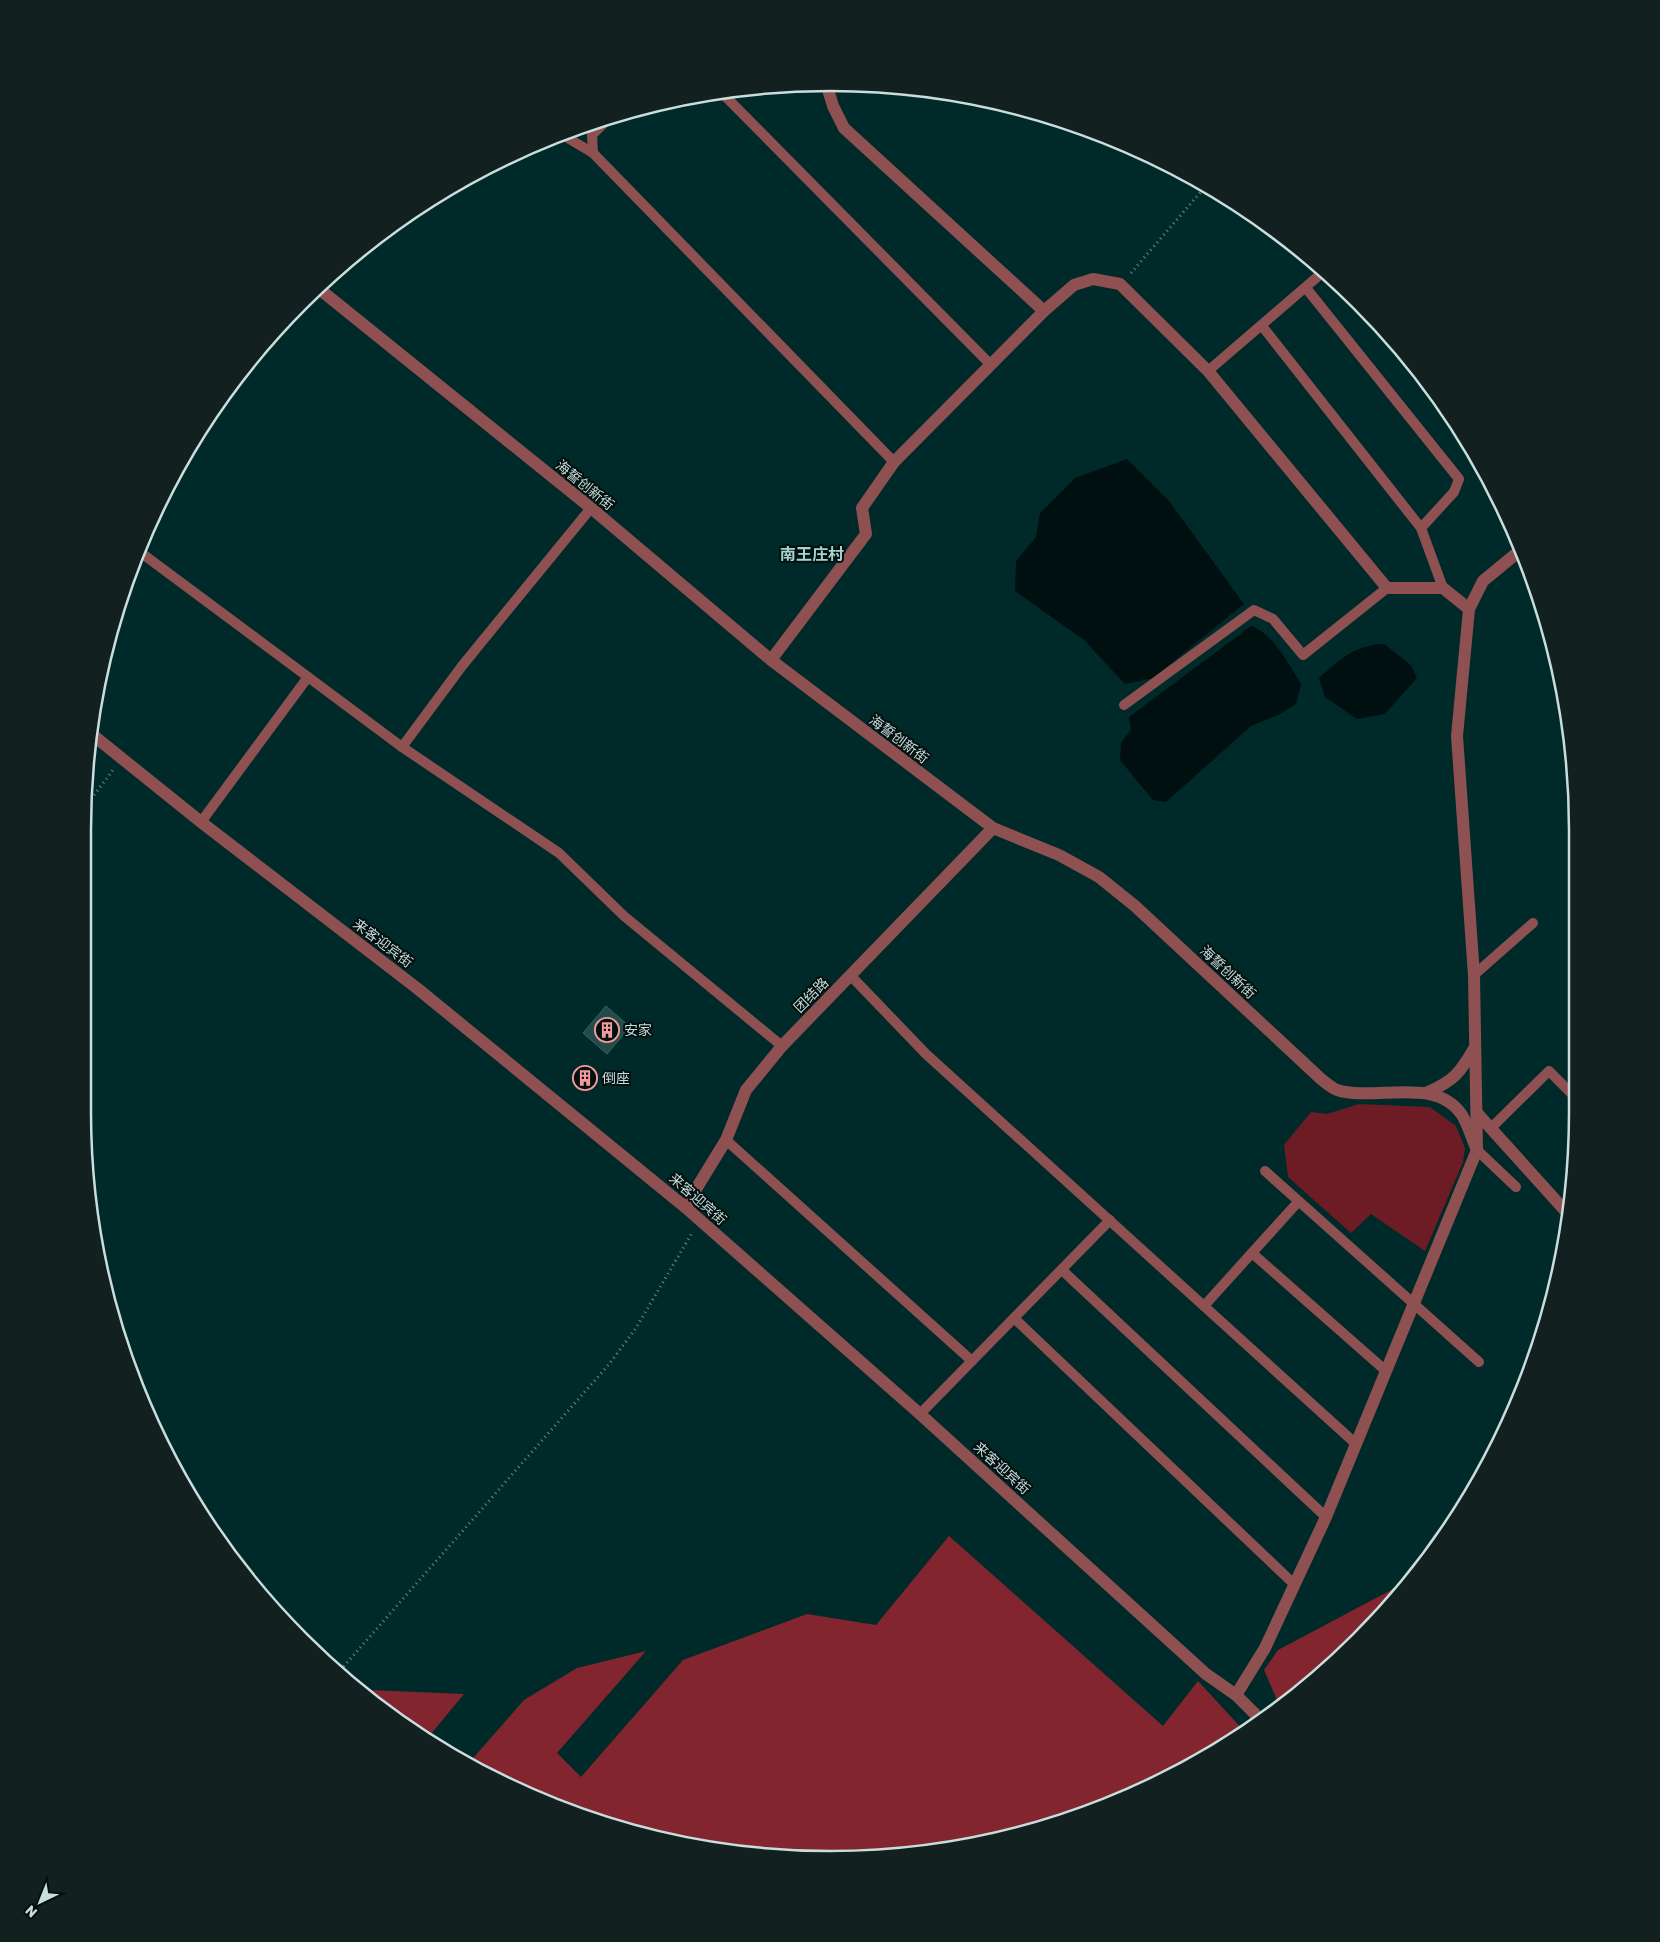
<svg xmlns="http://www.w3.org/2000/svg" width="1660" height="1942" font-family="Rubik,'Noto Sans SC',sans-serif">
<rect width="100%" height="100%" fill="#002a29"/>
<polygon fill="#6d1c25" points="1359,1104 1430,1107 1456,1126 1465,1148 1463,1162 1425,1251 1371,1214 1351,1233 1288,1177 1284,1145 1311,1112 1327,1114"/>
<g fill="#82252e">
<polygon points="949,1536 1163,1726 1198,1681 1246,1733 1132,1794 1024,1834 928,1853 830,1859 733,1853 589,1820 499,1782 468,1764 524,1700 577,1668 646,1651 557,1753 581,1777 683,1660 807,1614 876,1625"/>
<path d="M1410,1580C1374,1629 1328,1670 1280,1707L1264,1670L1278,1650Z"/>
<polygon points="357,1689 369,1690 464,1694 426,1740 414,1733"/>
</g>
<g fill="#000f0f">
<polygon points="1127,459 1169,501 1244,604 1153,678 1125,684 1084,640 1015,591 1016,561 1036,537 1040,513 1075,478"/>
<path d="M1251,626C1273,633 1289,665 1301,684L1296,704L1280,714L1251,726L1166,802L1153,800L1120,760L1121,743L1131,729L1129,717Z"/>
<path d="M1384,644L1411,665L1417,678L1385,714L1357,719L1325,697L1319,678C1340,659 1355,645 1384,644Z"/>
</g>
<polygon fill="#224b4a" stroke="#3a6261" points="606,1006 630,1027 607,1054 583,1033"/>
<g fill="none" stroke-linecap="round" stroke-linejoin="round">
<g stroke="#6a8988" stroke-width="3" stroke-dasharray="1 4" stroke-linecap="butt">
<polyline points="1131,273 1205,187"/>
<polyline points="88,803 113,770"/>
<polyline points="337,1674 610,1363 636,1328 692,1233"/>
</g>
<g stroke="#8f5052" stroke-width="10">
<polyline points="722,93 991,365"/>
<polyline points="561,134 593,153 894,462"/>
<polyline points="593,153 592,135 607,120"/>
<polyline points="1306,288 1459,479 1454,492 1421,528"/>
<polyline points="1262,326 1421,528 1443,588"/>
<polyline points="1208,371 1323,272"/>
<polyline points="140,552 402,747 559,853 624,916 782,1046"/>
<polyline points="1124,705 1254,610 1273,619 1303,655 1387,588"/>
<polyline points="402,747 462,666 591,508"/>
<polyline points="201,822 308,677"/>
<polyline points="1474,975 1533,923"/>
<polyline points="851,976 926,1054 1355,1443"/>
<polyline points="1491,1128 1549,1071 1576,1098"/>
<polyline points="726,1140 972,1361"/>
<polyline points="1477,1150 1516,1187"/>
<polyline points="1265,1171 1479,1362"/>
<polyline points="1252,1253 1386,1371"/>
<polyline points="1062,1270 1326,1517"/>
<polyline points="1204,1306 1298,1202"/>
<polyline points="1014,1318 1295,1585"/>
<polyline points="920,1414 1110,1220"/>
</g>
<g stroke="#8f5052" stroke-width="12">
<polyline points="826,83 833,106 844,128 1044,311"/>
<path d="M318,288L591,508L771,660L993,828L1059,855L1099,877L1135,906L1321,1079C1326,1083 1332,1088 1337,1090C1375,1102 1435,1075 1462,1115C1468,1125 1472,1139 1477,1150"/>
<polyline points="771,660 866,534 862,508 894,462 1044,311 1074,285 1093,279 1120,284 1208,371 1387,588 1443,588 1469,609"/>
<polyline points="89,732 201,822 418,989 685,1207 920,1414 1206,1674 1236,1695 1262,1721"/>
<path d="M1426,1093C1454,1081 1460,1073 1475,1047"/>
<polyline points="1477,1113 1569,1215"/>
<polyline points="685,1207 726,1140 746,1090 782,1046 993,828"/>
<polyline points="1236,1695 1265,1648 1326,1517 1477,1150 1474,975 1457,736 1469,609 1483,581 1522,549"/>
</g>
</g>
<defs>
<symbol id="building-ring" viewBox="-11 -11 22 22"><circle r="9.5" fill="#02100f" stroke="#f59b9c" stroke-width="1.5"/><path d="M-4-6H4V6H1V3H-1V6H-4ZM-2.5-4.3h1.7v1.8h-1.7ZM.8-4.3h1.7v1.8H.8ZM-2.5-1h1.7V.8h-1.7ZM.8-1h1.7V.8H.8Z" fill="#f59b9c"/></symbol>
</defs>
<g fill-rule="evenodd">
<use href="#building-ring" x="593" y="1016" width="28" height="28"/>
<use href="#building-ring" x="571" y="1064" width="28" height="28"/>
</g>
<g text-anchor="middle" stroke-width="4" stroke-linejoin="round" paint-order="stroke">
<g font-size="14" fill="#c8dddc" stroke="#02100f">
<text transform="translate(585 485) rotate(39)" y="5">海誓创新街</text>
<text transform="translate(899 739) rotate(37)" y="5">海誓创新街</text>
<text transform="translate(383 943) rotate(37)" y="5">来客迎宾街</text>
<text transform="translate(1228 972) rotate(43)" y="5">海誓创新街</text>
<text transform="translate(811 995) rotate(-45)" y="5">团结路</text>
<text transform="translate(698 1199) rotate(41)" y="5">来客迎宾街</text>
<text transform="translate(1002 1468) rotate(42)" y="5">来客迎宾街</text>
</g>
<g font-size="14" fill="#c8dddc" stroke="#02100f" text-anchor="start">
<text x="624" y="1035">安家</text>
<text x="602" y="1083">倒座</text>
</g>
<g font-size="16" font-weight="bold" fill="#a8d3d1" stroke="#02100f">
<text x="812" y="560">南王庄村</text>
</g>
</g>
<path d="M0 0H1660V1942H0ZM830 91H830A739 739 0 0 1 1569 830V1112A739 739 0 0 1 830 1851H830A739 739 0 0 1 91 1112V830A739 739 0 0 1 830 91Z" fill="#12201f" fill-rule="evenodd"/>
<path fill="none" stroke="#c8dddc" stroke-width="2.5" d="M830 91H830A739 739 0 0 1 1569 830V1112A739 739 0 0 1 830 1851H830A739 739 0 0 1 91 1112V830A739 739 0 0 1 830 91Z"/>
<g transform="translate(40 1902) rotate(223)" stroke="#02100f" stroke-width="4" paint-order="stroke">
<path d="M0-4L9 19L0 12L-9 19Z" fill="#c8dddc"/>
<text y="-8" font-size="14" font-weight="bold" text-anchor="middle" fill="#c8dddc">N</text>
</g>
</svg>
